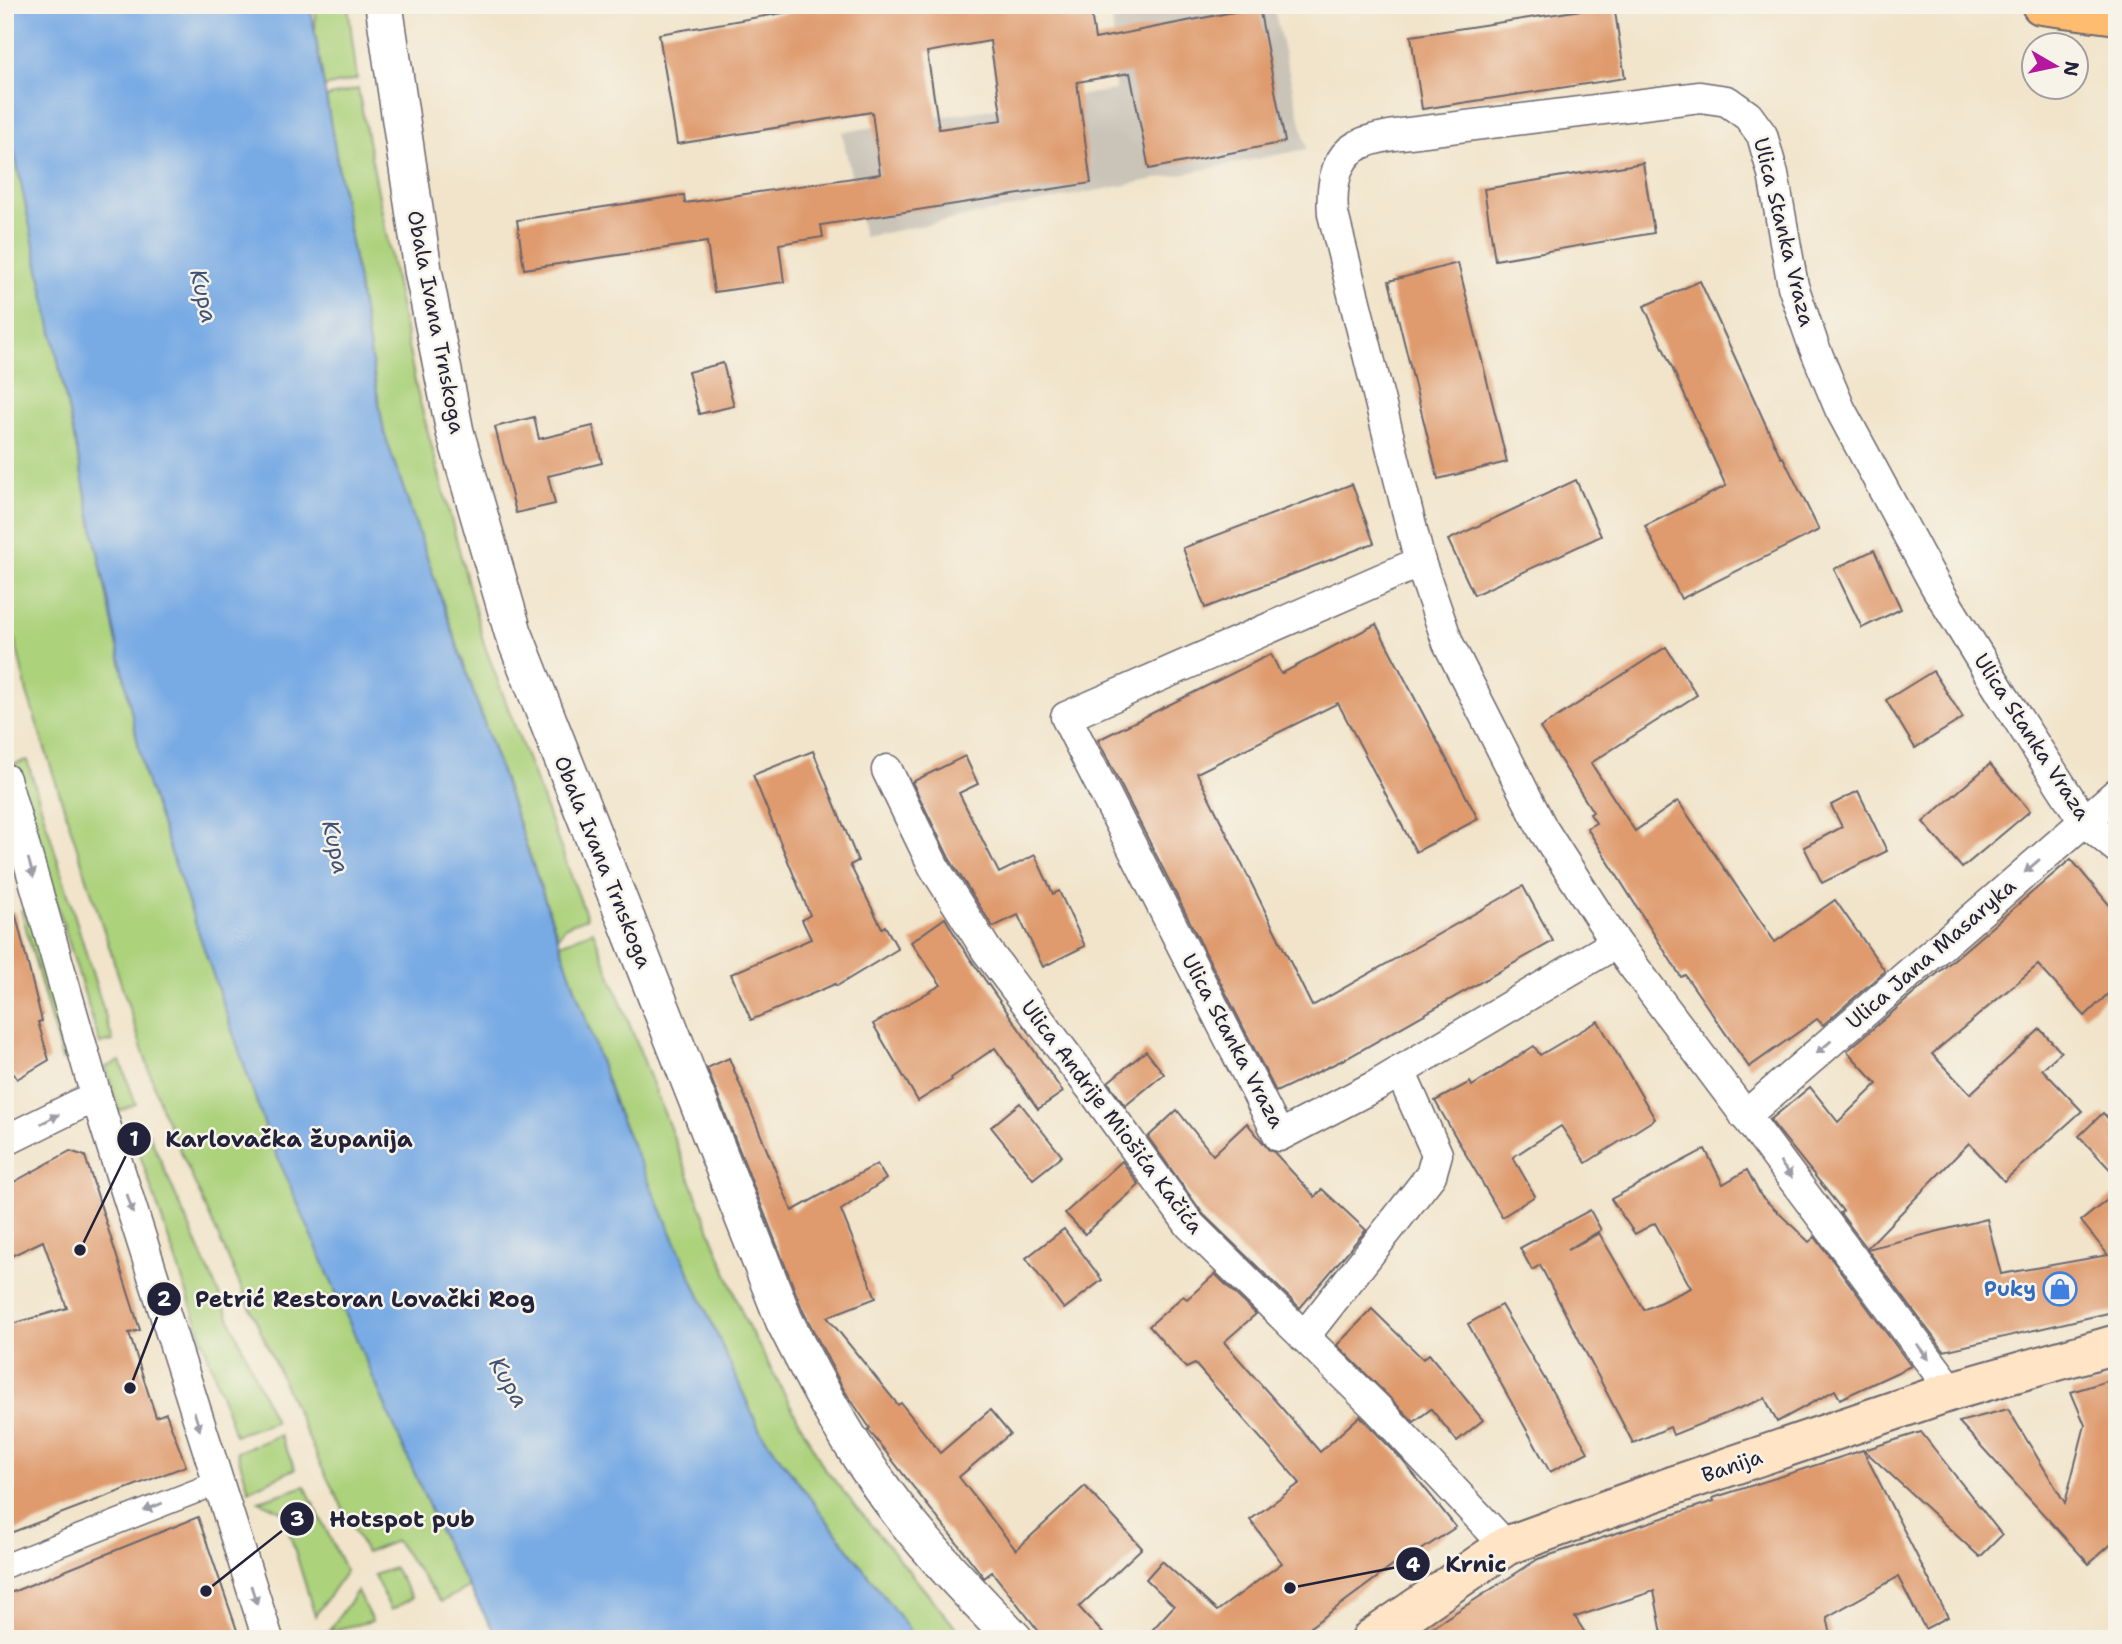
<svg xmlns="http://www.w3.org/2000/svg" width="2122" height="1644" font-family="'Shantell Sans',sans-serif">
<rect width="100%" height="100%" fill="#f7f3e8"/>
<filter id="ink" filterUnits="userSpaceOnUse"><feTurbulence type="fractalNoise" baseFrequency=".0143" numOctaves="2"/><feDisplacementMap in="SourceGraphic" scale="14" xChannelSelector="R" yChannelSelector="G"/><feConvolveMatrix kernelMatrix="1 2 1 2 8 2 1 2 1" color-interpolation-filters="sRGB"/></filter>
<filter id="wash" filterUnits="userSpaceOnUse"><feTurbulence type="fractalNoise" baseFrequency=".00686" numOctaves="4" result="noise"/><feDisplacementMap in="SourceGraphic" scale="28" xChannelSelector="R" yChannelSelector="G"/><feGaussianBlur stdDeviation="1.57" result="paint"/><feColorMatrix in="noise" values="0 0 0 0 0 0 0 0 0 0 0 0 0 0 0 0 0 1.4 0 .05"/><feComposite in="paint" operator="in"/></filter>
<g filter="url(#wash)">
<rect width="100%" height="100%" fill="#f1e4ca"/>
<polygon fill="#c9c3b8" points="1112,5 1273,5 1307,149 864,237 842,132 1115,90"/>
<g fill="#acd27c" stroke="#677a5c" stroke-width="2">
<polygon points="316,5 348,5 357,79 324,87 315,33"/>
<polygon points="358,89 416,387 484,644 587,918 566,926 558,937 384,432 326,97"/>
<polygon points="5,107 145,777 268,1135 446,1546 469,1587 441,1602 396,1541 366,1553 321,1466 162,1110 27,693 5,594"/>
<polygon points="27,760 113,1041 100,1044 14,764"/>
<polygon points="33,908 75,1056 62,1060 21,910"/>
<polygon points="593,931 745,1320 824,1468 965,1639 916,1639 760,1431 618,1113 560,944"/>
<polygon points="120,1061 136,1104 119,1111 106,1067"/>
<polygon points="148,1132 275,1422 235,1435 134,1137"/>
<polygon points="280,1435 295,1469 249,1490 237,1452"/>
<polygon points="305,1486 346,1571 315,1616 283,1512 259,1501"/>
<polygon points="394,1568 412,1598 391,1610 374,1575"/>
<polygon points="357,1591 372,1621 329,1631"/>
</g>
<polygon fill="#78aae4" stroke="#4d6690" stroke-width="2" points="5,5 310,5 384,432 618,1113 760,1431 916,1639 498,1639 446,1546 268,1135 145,777 5,107"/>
<g id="blocks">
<g fill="#df9b6e" fill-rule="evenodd">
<path d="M830,5H1090L1095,39L1259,7L1285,142L1149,169L1130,73L1077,82L1091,183L821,225L823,237L779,244L784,282L714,292L707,242L524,269L517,220L684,195L685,203L880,174L872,112L677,144L659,34ZM990,41L1002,120L939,129L927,52Z"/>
<polygon points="1614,5 1625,78 1422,109 1411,36"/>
<polygon points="1643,163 1654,233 1495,260 1484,189"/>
<polygon points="1458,263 1507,462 1438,479 1389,281"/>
<polygon points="1700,281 1781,458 1783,457 1819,530 1681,599 1645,526 1726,486 1644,306"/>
<polygon points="723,363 734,406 699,414 688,372"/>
<polygon points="534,417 539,439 593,426 602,463 548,476 555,504 516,513 495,427"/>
<polygon points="1576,480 1601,536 1474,595 1448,540"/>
<polygon points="1352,484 1374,543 1205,608 1183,548"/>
<polygon points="1874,550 1901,609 1862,628 1834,569"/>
<polygon points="1376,624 1478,819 1416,852 1338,703 1197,773 1312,1006 1523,886 1553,941 1349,1057 1276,1092 1098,740 1271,654 1281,674"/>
<polygon points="1666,647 1697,695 1591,763 1635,831 1678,801 1775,942 1835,900 1885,971 1823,1025 1817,1019 1749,1067 1685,975 1681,977 1587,828 1596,823 1590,814 1593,812 1540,728"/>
<polygon points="1933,671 1963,718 1915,748 1886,700"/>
<polygon points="813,751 858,861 850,865 882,928 885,926 898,949 837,986 835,984 751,1020 731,974 811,939 802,920 810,915 753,775"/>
<polygon points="965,756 978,784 959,793 999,873 1035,855 1053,894 1059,891 1085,946 1043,967 1018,915 993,927 949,858 912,782"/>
<polygon points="1990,764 2030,811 1962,868 1923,822"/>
<polygon points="1858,791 1887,851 1822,883 1804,847 1842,827 1831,805"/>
<polygon points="2071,859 2117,914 2117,985 2085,1016 2038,965 1932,1054 1970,1094 2040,1029 2061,1052 2042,1069 2082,1111 2004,1181 1969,1143 1867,1248 1840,1213 1843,1211 1770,1120 1810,1087 1838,1122 1877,1084 1847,1051"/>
<polygon points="15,912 42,1021 38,1022 49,1060 17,1079 14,1074 5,1078 5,913"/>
<polygon points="945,918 960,944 1063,1092 1038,1109 995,1048 951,1078 952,1080 918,1101 873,1024 941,985 911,942"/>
<polygon points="1598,1021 1655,1119 1586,1163 1561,1126 1513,1157 1535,1196 1502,1217 1435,1101 1470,1082 1472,1086 1534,1046 1540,1055"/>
<polygon points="1146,1051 1164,1074 1125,1106 1108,1082"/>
<polygon points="729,1058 792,1211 877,1164 886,1179 841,1210 876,1298 827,1317 898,1405 901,1403 940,1453 990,1410 1010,1434 959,1477 1016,1550 1085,1486 1142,1548 1079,1607 1108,1639 1045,1639 992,1572 984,1578 982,1575 868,1429 870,1428 844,1390 803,1311 707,1068"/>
<polygon points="1020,1103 1062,1156 1033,1179 991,1127"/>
<polygon points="1177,1110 1213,1155 1247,1123 1269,1150 1274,1152 1315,1197 1322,1189 1366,1230 1300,1308 1203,1214 1148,1137"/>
<polygon points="2103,1113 2117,1128 2117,1177 2079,1136"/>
<polygon points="1705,1149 1723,1184 1747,1170 1761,1196 1809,1242 1815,1237 1911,1366 1840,1399 1835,1390 1777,1422 1765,1398 1673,1435 1670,1427 1633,1443 1540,1265 1532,1270 1520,1248 1590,1210 1601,1230 1567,1250 1599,1233 1644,1310 1691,1288 1655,1223 1635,1234 1611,1199"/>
<polygon points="70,1151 85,1156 140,1330 129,1333 156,1417 166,1413 186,1466 5,1535 5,1326 67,1308 43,1241 5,1259 5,1187"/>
<polygon points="1122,1161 1139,1185 1085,1234 1065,1213"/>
<polygon points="2117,1192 2117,1311 1944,1351 1867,1249 1987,1219 2001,1274 2108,1255 2081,1221"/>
<polygon points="1064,1229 1102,1280 1064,1309 1026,1258"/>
<polygon points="1215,1274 1256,1314 1224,1342 1320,1452 1360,1416 1403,1461 1456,1527 1415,1554 1413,1551 1294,1639 1144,1639 1174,1606 1146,1579 1162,1561 1217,1611 1282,1563 1250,1520 1300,1483 1195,1364 1186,1368 1149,1326 1183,1296 1187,1299"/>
<polygon points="1501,1305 1588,1452 1550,1472 1468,1324"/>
<polygon points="1372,1309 1423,1359 1429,1354 1483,1420 1457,1441 1431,1409 1414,1422 1337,1345"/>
<polygon points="2117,1378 2117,1539 2089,1564 1959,1422 2008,1409 2065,1503 2085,1425 2071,1392"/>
<polygon points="1921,1432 2002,1535 1980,1557 1864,1450"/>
<polygon points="1863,1450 1948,1617 1925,1629 1898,1577 1827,1617 1832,1639 1663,1639 1654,1591 1575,1617 1589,1639 1414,1639 1538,1559 1714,1501 1713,1498"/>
<polygon points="198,1517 240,1639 5,1639 5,1595"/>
</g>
</g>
</g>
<g filter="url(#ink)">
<use href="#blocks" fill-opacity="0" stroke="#6a666d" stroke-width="2"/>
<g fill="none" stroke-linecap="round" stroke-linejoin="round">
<defs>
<polyline id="pedestrian" points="5,1566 217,1483"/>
<g id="minor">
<path d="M1420,562L1333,214C1331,187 1334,154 1363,143C1374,138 1388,136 1401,134L1700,97L1727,101L1748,116L1762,135L1773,174L1793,286L1813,344L1840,409L1935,585L2005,699L2084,821L2117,848"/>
<polyline points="887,770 934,867 987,951 1094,1092 1190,1225 1377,1408 1506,1546"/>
<polyline points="5,779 96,1096 268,1639"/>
<polyline points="1616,943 1377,1085 1279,1136 1066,717 1420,562 1448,643 1542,828 1616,943 1952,1391"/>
<polyline points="1745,1116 2117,793"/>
<polyline points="5,1141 96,1096"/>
<polyline points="1304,1337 1431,1175 1437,1154 1400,1071"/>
</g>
<path id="tertiary" d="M384,5L423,270L455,432L513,632L784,1320C811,1374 839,1427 874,1477C914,1536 965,1588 1014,1639"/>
<polyline id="secondary" points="1371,1639 1506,1546 1672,1486 1952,1391 2117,1344"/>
<polyline id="trunk" points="2041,5 2117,15"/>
</defs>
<use href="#pedestrian" stroke="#6a666d" stroke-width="26"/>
<use href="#minor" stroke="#6a666d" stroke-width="33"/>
<use href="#tertiary" stroke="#6a666d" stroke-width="40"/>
<use href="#secondary" stroke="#6a666d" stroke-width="42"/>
<use href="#trunk" stroke="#6a666d" stroke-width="42"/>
<use href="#pedestrian" stroke="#fff" stroke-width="23"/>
<use href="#minor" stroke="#fff" stroke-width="30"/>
<use href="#tertiary" stroke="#fff" stroke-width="37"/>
<use href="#secondary" stroke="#ffe4c6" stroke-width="38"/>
<use href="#trunk" stroke="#febc70" stroke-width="38"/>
</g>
<defs><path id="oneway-solid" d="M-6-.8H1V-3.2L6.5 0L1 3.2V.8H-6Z" transform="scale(1.75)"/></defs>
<g fill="#9c9ca7">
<use href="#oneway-solid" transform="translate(2032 866) rotate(139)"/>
<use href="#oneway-solid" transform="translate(31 868) rotate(74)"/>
<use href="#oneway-solid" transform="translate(1824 1047) rotate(139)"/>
<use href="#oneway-solid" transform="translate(50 1119) rotate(-27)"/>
<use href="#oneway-solid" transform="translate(1786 1170) rotate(53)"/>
<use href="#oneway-solid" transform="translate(130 1204) rotate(73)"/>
<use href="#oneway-solid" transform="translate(1923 1352) rotate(53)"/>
<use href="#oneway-solid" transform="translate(197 1421) rotate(73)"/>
<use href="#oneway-solid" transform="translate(153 1507) rotate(158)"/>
<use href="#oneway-solid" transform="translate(254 1595) rotate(72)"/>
</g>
</g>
<defs>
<symbol id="shop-ring" viewBox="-11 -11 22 22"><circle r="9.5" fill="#f7f3e8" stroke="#3f7fe0" stroke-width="1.5"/><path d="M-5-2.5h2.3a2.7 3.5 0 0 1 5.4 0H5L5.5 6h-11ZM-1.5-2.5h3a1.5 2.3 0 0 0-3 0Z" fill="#3f7fe0"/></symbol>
</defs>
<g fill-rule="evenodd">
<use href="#shop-ring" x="2041" y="1270" width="38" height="38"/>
</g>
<g text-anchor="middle" stroke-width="5" stroke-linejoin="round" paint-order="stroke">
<g font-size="21" fill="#22223b" stroke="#f7f3e8">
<text transform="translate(1784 232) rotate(76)" y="7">Ulica Stanka Vraza</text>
<text transform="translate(436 322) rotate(79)" y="7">Obala Ivana Trnskoga</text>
<text transform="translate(2032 737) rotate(57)" y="7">Ulica Stanka Vraza</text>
<text transform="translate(603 862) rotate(68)" y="7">Obala Ivana Trnskoga</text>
<text transform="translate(1931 954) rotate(-41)" y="7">Ulica Jana Masaryka</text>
<text transform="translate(1233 1041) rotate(62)" y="7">Ulica Stanka Vraza</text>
<text transform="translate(1112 1117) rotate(53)" y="7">Ulica Andrije Miošića Kačića</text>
<text transform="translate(1732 1466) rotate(-19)" y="7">Banija</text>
</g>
<g font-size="21" font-weight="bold" fill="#366cbe" stroke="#f7f3e8" text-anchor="end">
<text x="2036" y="1296">Puky</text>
</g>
<g font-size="23" font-style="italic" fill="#405276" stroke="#f7f3e8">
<text transform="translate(204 296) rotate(77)" y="8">Kupa</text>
<text transform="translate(336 847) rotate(77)" y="8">Kupa</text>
<text transform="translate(509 1382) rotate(60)" y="8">Kupa</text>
</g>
</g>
<path fill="none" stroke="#22223b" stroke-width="2.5" d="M80 1250L134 1139M130 1388L164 1299M206 1591L297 1519M1290 1588L1413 1564"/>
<g fill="#22223b" stroke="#f7f3e8" stroke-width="2.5">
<circle cx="80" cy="1250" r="7"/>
<circle cx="130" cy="1388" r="7"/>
<circle cx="206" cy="1591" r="7"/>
<circle cx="1290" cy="1588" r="7"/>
<circle cx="134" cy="1139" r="18"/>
<circle cx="164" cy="1299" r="18"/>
<circle cx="297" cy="1519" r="18"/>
<circle cx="1413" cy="1564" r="18"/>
</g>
<g font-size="21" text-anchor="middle" font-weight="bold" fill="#fff">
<text x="134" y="1146">1</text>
<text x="164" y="1306">2</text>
<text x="297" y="1526">3</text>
<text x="1413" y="1572">4</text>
</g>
<g font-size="23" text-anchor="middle" font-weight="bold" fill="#22223b" stroke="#f7f3e8" stroke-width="5" stroke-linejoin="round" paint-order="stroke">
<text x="289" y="1147">Karlovačka županija</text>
<text x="365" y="1307">Petrić Restoran Lovački Rog</text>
<text x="402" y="1527">Hotspot pub</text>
<text x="1476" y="1572">Krnic</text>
</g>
<rect width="2122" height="1644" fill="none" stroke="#f7f3e8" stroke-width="28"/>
<g transform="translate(2055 66) rotate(99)"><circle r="33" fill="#f7f3e8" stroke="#a29fa3" stroke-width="2"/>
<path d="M0-5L12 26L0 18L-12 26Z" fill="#b5179e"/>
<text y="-10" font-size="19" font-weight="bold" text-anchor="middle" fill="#22223b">N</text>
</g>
</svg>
